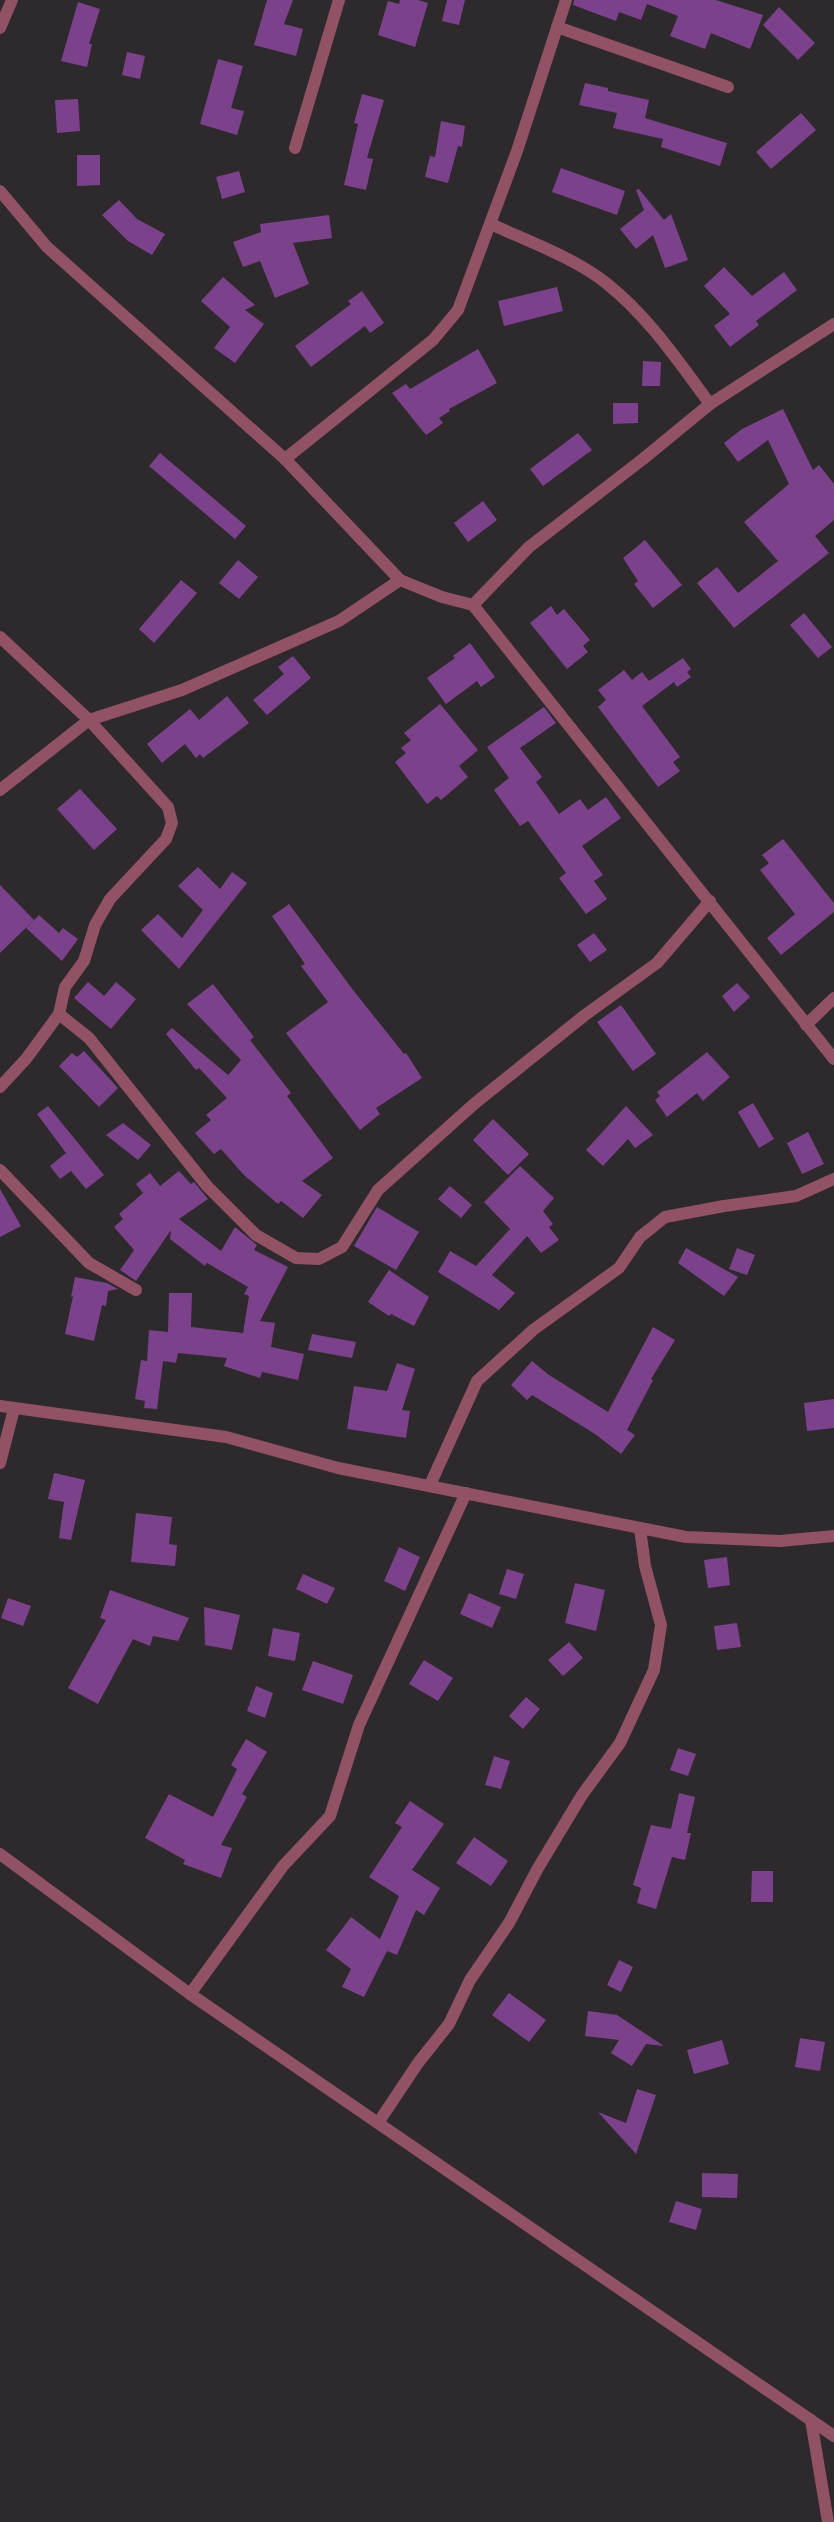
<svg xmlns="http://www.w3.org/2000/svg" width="834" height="2522" font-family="Arial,sans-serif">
<rect width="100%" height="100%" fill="#2e292c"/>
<g fill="#7b428b">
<polygon points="267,0 293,0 284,24 303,29 296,56 254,45"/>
<polygon points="400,0 418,0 428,3 415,47 378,35 388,1 399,4"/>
<polygon points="447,0 465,0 459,25 442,21"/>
<polygon points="574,0 716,0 763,15 750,49 711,33 705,49 670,36 678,16 647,4 641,20 619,12 616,21 573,5"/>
<polygon points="78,2 100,9 89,44 92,44 87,67 61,61"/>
<polygon points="779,7 815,43 798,60 763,25"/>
<polygon points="127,52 145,56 140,79 122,75"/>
<polygon points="218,59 243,66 231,108 244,111 237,135 200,124"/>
<polygon points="585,83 608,88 608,91 649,100 645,118 727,143 720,166 661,147 663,139 613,128 617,113 579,105"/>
<polygon points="362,94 384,100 367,158 373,159 366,190 344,185 358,124 354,123"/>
<polygon points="78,99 80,131 57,133 55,100"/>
<polygon points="801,113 816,130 771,169 756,152"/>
<polygon points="441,121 465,126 462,147 458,146 448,183 425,177 430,156 435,157"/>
<polygon points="77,155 100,155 100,185 77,186"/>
<polygon points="561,168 625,191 617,215 552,192"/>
<polygon points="239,171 245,192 222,199 216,177"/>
<polygon points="639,189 664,220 671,214 688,260 665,268 653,235 636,249 620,229 644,210 636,190"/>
<polygon points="119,200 137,219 165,234 152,255 128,241 102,215"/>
<polygon points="329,215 332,238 293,243 309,284 275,298 260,261 243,267 233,242 261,232 260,224"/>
<polygon points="724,267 752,296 784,272 797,290 756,321 759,325 730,347 714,326 730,314 704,286"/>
<polygon points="223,277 255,305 245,310 264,324 235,363 214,348 230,327 201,301"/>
<polygon points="557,287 563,311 504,326 498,301"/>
<polygon points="362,291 384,323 370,333 365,326 311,367 295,346 351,304 348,301"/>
<polygon points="478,349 497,383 449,409 450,411 439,418 443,423 426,435 392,393 406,384 410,389"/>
<polygon points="643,361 661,362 660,386 642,386"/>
<polygon points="613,403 638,403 638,423 613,424"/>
<polygon points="783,409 813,470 819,465 834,484 834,520 815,536 829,553 734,628 697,583 717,567 738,593 778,561 744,522 789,484 768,440 738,462 724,443 742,429"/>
<polygon points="578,433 592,450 543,486 530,469"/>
<polygon points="160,453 246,526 235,539 149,466"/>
<polygon points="483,501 497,520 468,542 454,523"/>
<polygon points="645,540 682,585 653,608 634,584 638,581 623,558"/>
<polygon points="238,560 258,577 239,599 219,583"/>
<polygon points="181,580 197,593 154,643 139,629"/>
<polygon points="551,606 557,615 564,609 590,640 583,646 588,652 567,669 530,623"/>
<polygon points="804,613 832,647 818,658 790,625"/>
<polygon points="470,643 495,677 481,687 477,681 446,704 427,678 455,658 453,656"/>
<polygon points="293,656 311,678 267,715 253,700 284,674 278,667"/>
<polygon points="683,658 691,669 687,672 691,677 677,687 674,682 642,706 680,757 673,762 680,771 658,787 598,707 606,700 598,690 624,670 632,680 642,672 649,681"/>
<polygon points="227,696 249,723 203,758 200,754 196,758 185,744 162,763 147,744 190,709 199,720"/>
<polygon points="440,704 478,750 459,766 468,777 441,800 437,796 427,804 395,762 406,753 401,748 411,740 404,733"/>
<polygon points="544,707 556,723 520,748 542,777 536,782 559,814 580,799 588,810 606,797 621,818 582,846 603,875 594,881 607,899 586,914 559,878 566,873 528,821 520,826 494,790 509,778 487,747"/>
<polygon points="80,789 117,829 94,850 57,809"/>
<polygon points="783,839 834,903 834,912 781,955 767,938 795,914 760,870 769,863 762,855"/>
<polygon points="198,867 220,889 232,872 247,883 179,969 141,930 158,914 182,938 203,910 178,886"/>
<polygon points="0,885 34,920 0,953"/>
<polygon points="289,904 353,990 404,1054 406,1053 422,1078 376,1108 380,1114 360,1130 286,1033 328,1002 301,966 305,964 272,916"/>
<polygon points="39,915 59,933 63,928 78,939 62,961 26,928"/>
<polygon points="594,933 607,950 590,962 577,945"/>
<polygon points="88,982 104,996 116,982 136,999 111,1029 74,998"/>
<polygon points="737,983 750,997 734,1012 722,996"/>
<polygon points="213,984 254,1037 250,1040 291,1093 287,1096 333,1158 302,1181 322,1195 303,1218 281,1201 278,1204 244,1175 221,1149 214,1154 195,1133 211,1120 206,1115 227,1098 199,1068 196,1070 166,1034 172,1028 228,1075 241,1060 187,1004"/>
<polygon points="621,1005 656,1054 633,1071 597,1022"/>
<polygon points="84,1051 118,1088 99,1107 59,1066 72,1053 77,1057"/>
<polygon points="707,1052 730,1077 703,1101 697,1093 667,1117 655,1100 660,1096 657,1092"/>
<polygon points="753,1103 774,1139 759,1148 738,1112"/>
<polygon points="48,1106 104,1175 86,1189 71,1171 60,1179 50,1166 66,1153 37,1114"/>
<polygon points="626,1106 653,1135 635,1148 628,1139 603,1166 586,1150"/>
<polygon points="493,1119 529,1154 508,1175 473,1140"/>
<polygon points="123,1123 151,1145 138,1160 106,1135"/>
<polygon points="808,1132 824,1164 802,1174 787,1143"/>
<polygon points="520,1166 554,1198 543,1211 553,1224 549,1227 559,1240 541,1253 527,1236 492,1275 515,1293 499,1310 438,1272 450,1251 476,1266 510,1229 484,1202"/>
<polygon points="179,1171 191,1184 194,1182 208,1199 179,1219 221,1251 235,1227 257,1245 254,1250 288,1267 260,1321 275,1323 271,1347 304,1354 298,1380 262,1372 260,1378 224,1366 227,1358 178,1353 176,1363 163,1361 157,1409 144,1408 145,1401 135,1399 141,1360 147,1361 149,1330 168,1332 169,1293 192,1293 191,1327 243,1333 249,1296 244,1294 248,1287 207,1263 205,1266 170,1239 171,1230 136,1281 120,1270 134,1250 114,1227 123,1219 119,1214 143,1193 136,1184 150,1173 160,1186"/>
<polygon points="450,1186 472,1205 461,1218 438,1199"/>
<polygon points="0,1189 21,1226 0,1237"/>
<polygon points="377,1207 419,1232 396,1270 354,1246"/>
<polygon points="686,1248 738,1277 724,1296 678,1263"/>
<polygon points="737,1248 755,1255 747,1275 729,1269"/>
<polygon points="389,1270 429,1297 414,1326 391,1314 389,1316 368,1302"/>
<polygon points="75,1277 107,1283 118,1289 108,1291 106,1306 102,1305 94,1341 65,1334 73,1296 71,1297"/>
<polygon points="653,1327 675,1340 651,1379 653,1380 627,1430 635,1435 621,1454 595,1434 532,1395 527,1400 511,1385 532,1361 549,1375 608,1412"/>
<polygon points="312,1334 356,1342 352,1358 308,1350"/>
<polygon points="397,1363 415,1369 402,1410 410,1411 406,1438 347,1429 354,1386 387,1391"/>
<polygon points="834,1399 834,1428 807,1431 804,1403"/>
<polygon points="54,1473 85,1480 71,1540 59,1538 64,1502 48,1499"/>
<polygon points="136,1513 172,1517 169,1544 177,1545 175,1566 131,1562"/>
<polygon points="399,1547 420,1557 405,1591 384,1581"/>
<polygon points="727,1557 730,1585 708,1588 704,1560"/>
<polygon points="507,1569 524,1574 516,1599 499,1594"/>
<polygon points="303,1574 335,1588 327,1604 296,1589"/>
<polygon points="575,1583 605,1590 596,1631 565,1623"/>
<polygon points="110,1590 189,1618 178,1641 153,1636 150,1646 133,1639 98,1704 68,1688 106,1620 100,1618"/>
<polygon points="469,1593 501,1607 492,1628 460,1614"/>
<polygon points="8,1598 31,1606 23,1626 1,1618"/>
<polygon points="204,1607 240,1615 232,1650 205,1645"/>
<polygon points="737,1623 741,1647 717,1650 714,1626"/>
<polygon points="273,1628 300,1633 295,1661 268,1656"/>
<polygon points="569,1642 583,1658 563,1676 548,1660"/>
<polygon points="424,1660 453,1678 438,1701 409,1684"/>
<polygon points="313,1661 353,1675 343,1704 302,1690"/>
<polygon points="256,1686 273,1693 265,1718 247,1711"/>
<polygon points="526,1697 540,1709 523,1729 509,1716"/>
<polygon points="246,1739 267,1752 242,1794 247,1797 221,1845 232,1848 221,1878 183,1864 185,1860 145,1838 169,1794 213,1817 237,1769 231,1765"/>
<polygon points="678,1748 696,1754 688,1776 670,1770"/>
<polygon points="494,1756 510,1761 501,1789 485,1785"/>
<polygon points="679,1793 695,1797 687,1833 691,1833 685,1860 672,1857 656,1909 637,1903 641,1888 633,1885 651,1825 671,1829"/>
<polygon points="410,1801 444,1824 412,1870 440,1888 424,1915 416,1910 397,1955 387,1951 364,1997 342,1987 351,1969 326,1950 351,1917 380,1939 399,1896 369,1877 402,1827 395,1823"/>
<polygon points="474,1837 508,1861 491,1886 456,1863"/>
<polygon points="752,1871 773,1871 773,1902 751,1902"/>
<polygon points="619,1960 633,1967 621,1992 607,1985"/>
<polygon points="509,1993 546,2020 529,2042 492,2015"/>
<polygon points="588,2011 617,2015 664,2046 646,2044 632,2066 611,2053 619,2040 585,2036"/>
<polygon points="800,2038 825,2042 820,2071 795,2067"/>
<polygon points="722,2040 729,2064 694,2074 687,2050"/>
<polygon points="637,2089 656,2095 636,2154 598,2112 626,2123"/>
<polygon points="702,2173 738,2174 737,2198 702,2197"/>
<polygon points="676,2201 702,2209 696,2230 669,2222"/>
</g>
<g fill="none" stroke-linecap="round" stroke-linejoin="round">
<g stroke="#905264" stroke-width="12">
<polyline points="557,27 728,87"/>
<polyline points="0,28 12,0"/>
<polyline points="295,148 339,0"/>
<polyline points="0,191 47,247 285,459 400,580 442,597 473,605 529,547 643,459 710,404 834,324"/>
<path d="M491,224C527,241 575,258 606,283C648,316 678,361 710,404"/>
<polyline points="285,459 433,340 458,310 517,151 566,0"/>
<polyline points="473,605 834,1059"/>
<polyline points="0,637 89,720 168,807 172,823 166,839 110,899 95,925 84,961 65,987 59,1014 26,1059 0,1087"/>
<polyline points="0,790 89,720 182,690 339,621 400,580"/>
<polyline points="59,1014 89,1038 207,1186 256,1235 296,1258 319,1259 342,1247 378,1190 474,1104 585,1015 657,963 710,901"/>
<polyline points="806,1025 834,998"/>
<polyline points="0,1170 89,1263 136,1290"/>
<polyline points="0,1406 226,1437 338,1468 686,1537 780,1541 834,1536"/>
<polyline points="0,1463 14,1409"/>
<polyline points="430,1485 477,1381 533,1330 619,1268 640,1237 665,1217 724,1206 796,1196 834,1179"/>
<polyline points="0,1854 190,1994 834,2436"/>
<polyline points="190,1994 283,1866 330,1816 359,1725 466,1493"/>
<polyline points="378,2123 418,2063 449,2024 470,1980 509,1923 538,1868 582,1795 620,1743 654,1670 661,1625 645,1566 640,1528"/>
<polyline points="811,2420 828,2522"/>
</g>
</g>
</svg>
